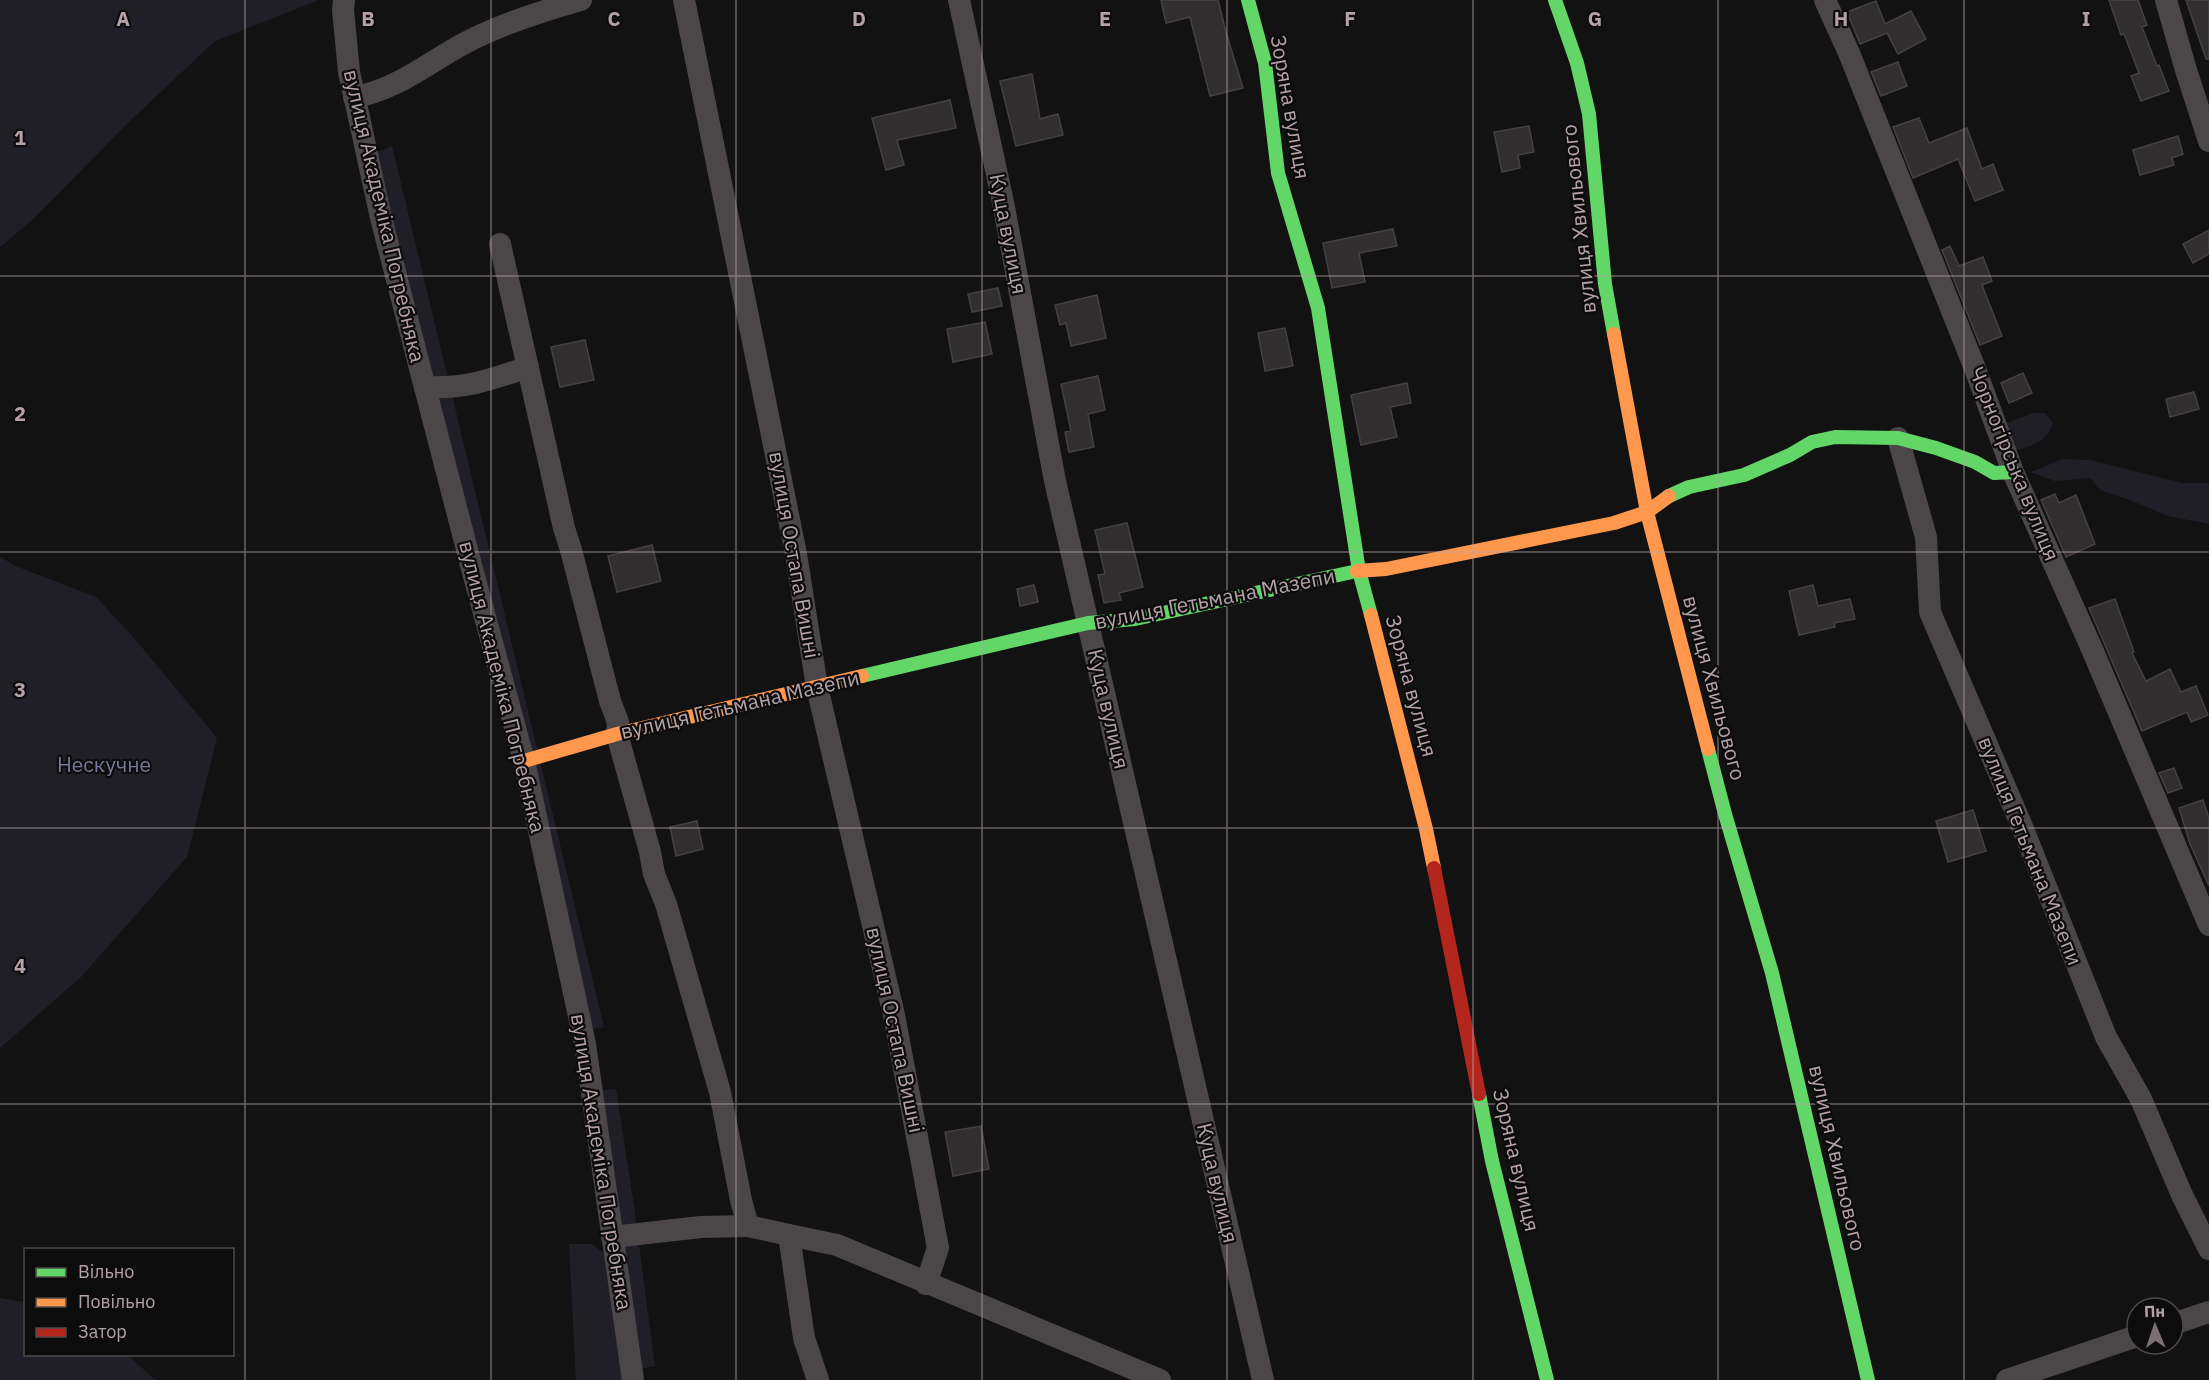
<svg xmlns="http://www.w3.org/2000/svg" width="2209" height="1380" font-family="'IBM Plex Sans',sans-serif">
<rect width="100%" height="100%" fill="#121212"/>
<g fill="#201f27">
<polygon points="0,0 319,0 215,41 129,122 33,219 0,247"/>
<polygon points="392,146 604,1027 592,1029 375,153"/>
<path d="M2032,413H2045L2053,423C2047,444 2027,447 2008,452L2007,423Z"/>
<polygon points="2063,459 2090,460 2182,483 2209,483 2209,524 2168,516 2130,500 2100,490 2090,478 2055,481 2031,472"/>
<polygon points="0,556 13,565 96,597 140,645 217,738 187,857 81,977 0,1048"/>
<polygon points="616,1089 634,1206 655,1366 640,1369 602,1090"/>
<polygon points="569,1244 591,1244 608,1256 623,1380 576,1380"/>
<polygon points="0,1298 25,1302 26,1354 128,1355 155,1380 0,1380"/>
</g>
<g fill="#302e2e" stroke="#464042" stroke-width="1.5">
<polygon points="1161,0 1218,0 1226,32 1243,88 1210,96 1190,17 1166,23"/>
<polygon points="2109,0 2138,0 2147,25 2142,27 2157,66 2159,65 2169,91 2141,101 2131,76 2139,73 2124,34 2121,35"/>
<polygon points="2186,0 2209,0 2209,59 2206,59"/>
<polygon points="1876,1 1885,24 1911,11 1926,39 1898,54 1887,33 1860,44 1847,12"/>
<polygon points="1898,62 1907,86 1881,96 1871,72"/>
<polygon points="1032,74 1040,119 1058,114 1063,135 1016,146 1000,81"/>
<polygon points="950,100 956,128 897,140 904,165 886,170 872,118"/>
<polygon points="1919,118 1929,143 1967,128 1982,169 1993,164 2003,190 1975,201 1958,159 1913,178 1893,127"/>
<polygon points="1529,126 1534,152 1518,155 1520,168 1502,172 1494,132"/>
<polygon points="2178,136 2183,154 2172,158 2174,165 2140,175 2133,150"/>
<polygon points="1393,229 1397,246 1359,253 1365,282 1332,288 1323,243"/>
<polygon points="2209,230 2209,254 2193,263 2183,244"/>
<polygon points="1950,246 1959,266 1983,257 1992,281 1982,285 2002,336 1980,345 1942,250"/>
<polygon points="998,288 1002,306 972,312 968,294"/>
<polygon points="1097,295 1106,338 1071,346 1066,323 1060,325 1055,305"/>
<polygon points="985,322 992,354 953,362 947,329"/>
<polygon points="1285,328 1293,366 1265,371 1258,333"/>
<polygon points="585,340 594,380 560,387 551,347"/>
<polygon points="2023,373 2032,393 2009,403 2001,383"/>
<polygon points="1098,376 1105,410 1088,414 1094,447 1069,452 1065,432 1071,431 1061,384"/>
<polygon points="1407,383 1411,403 1390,407 1397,437 1361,445 1351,395"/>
<polygon points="2194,392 2199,409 2170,417 2166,399"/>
<polygon points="2055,494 2059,503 2076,495 2095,544 2066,557 2041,500"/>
<polygon points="1127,523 1143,587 1119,593 1121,600 1104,603 1098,575 1105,574 1095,530"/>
<polygon points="652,545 661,581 617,592 608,556"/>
<polygon points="1034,585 1038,602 1020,606 1017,589"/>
<polygon points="1813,585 1818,606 1850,599 1855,619 1834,623 1835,627 1799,635 1789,591"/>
<polygon points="2115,599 2134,652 2132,653 2146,681 2170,669 2181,692 2196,686 2208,715 2191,722 2187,712 2142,731 2089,608"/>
<polygon points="2174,768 2182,788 2168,793 2159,773"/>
<polygon points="2203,800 2209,818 2209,886 2190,844 2179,808"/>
<polygon points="1973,810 1986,851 1948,862 1936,821"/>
<polygon points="697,821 703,849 676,856 670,827"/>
<polygon points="981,1126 989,1169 953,1176 945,1132"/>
</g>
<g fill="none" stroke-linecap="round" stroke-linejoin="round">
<g stroke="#4b4647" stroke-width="22">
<polyline points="344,0 343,10 349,72 381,218 471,565 524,761 585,1044 633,1380"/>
<polyline points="684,0 796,554 817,687 894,1015 938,1248 926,1284"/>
<polyline points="959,0 1003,202 1055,481 1263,1380"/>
<polyline points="1825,0 1849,53 1974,366 2013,472 2092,649 2209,925"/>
<polyline points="2166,0 2186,70 2209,141"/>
<path d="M354,97C395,91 429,62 465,43C501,24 542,11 581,0"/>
<polyline points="500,244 564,528 571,550 610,701 618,722 617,734 650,852 654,874 666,904 720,1092 741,1200 748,1226 789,1235 804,1338 818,1380"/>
<path d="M425,387C465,389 490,380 528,367"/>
<polyline points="1898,438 1926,537 1930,612 2021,824 2106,1037 2141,1099 2182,1195 2209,1249"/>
<polyline points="789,1235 837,1245 1160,1380"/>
<polyline points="612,1237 701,1227 748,1226"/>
<polyline points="2173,1324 2209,1312"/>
<polyline points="2007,1380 2137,1336"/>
</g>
<g stroke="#63d668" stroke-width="14">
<polyline points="1248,0 1265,63 1278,173 1318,308 1359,571 1371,615"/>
<polyline points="1555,0 1577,63 1589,114 1605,284 1614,334"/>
<polyline points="1669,496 1689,487 1744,475 1790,455 1812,442 1835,437 1898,438 1936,448 1975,462 1994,473 2013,472"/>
<polyline points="862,676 1088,623 1135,619 1357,571"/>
<polyline points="1708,749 1725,814 1772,973 1868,1380"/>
<polyline points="1479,1094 1492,1161 1547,1380"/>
</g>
<g stroke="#ff974d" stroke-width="14">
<polyline points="1614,334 1647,512 1708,749"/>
<polyline points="1357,571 1386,569 1614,523 1647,512 1669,496"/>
<polyline points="1371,615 1426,829 1434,868"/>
<polyline points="524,761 617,734 862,676"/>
</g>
<polyline stroke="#b3261e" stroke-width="14" points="1434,868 1479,1094"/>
</g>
<path fill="none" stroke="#b4a2a8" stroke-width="1.5" stroke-opacity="0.55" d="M245,0V1380M491,0V1380M736,0V1380M982,0V1380M1227,0V1380M1473,0V1380M1718,0V1380M1964,0V1380M0,276H2209M0,552H2209M0,828H2209M0,1104H2209"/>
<g text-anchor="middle" stroke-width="4.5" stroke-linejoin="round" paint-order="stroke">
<g font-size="21" fill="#b4a2a8" stroke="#0d0c0c">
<text transform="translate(1290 107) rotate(80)" y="7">Зоряна вулиця</text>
<text transform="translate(384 216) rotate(77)" y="7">вулиця Академіка Погребняка</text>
<text transform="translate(1579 219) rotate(-96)" y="7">вулиця Хвильового</text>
<text transform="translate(1008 234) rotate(79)" y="7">Куца вулиця</text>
<text transform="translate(2014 464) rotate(68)" y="7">Чорногірська вулиця</text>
<text transform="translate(794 555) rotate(80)" y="7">вулиця Остапа Вишні</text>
<text transform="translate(1215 599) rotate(-11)" y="7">вулиця Гетьмана Мазепи</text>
<text transform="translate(1411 686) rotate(75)" y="7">Зоряна вулиця</text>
<text transform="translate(502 687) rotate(76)" y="7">вулиця Академіка Погребняка</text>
<text transform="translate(1714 688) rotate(75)" y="7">вулиця Хвильового</text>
<text transform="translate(740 705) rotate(-13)" y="7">вулиця Гетьмана Мазепи</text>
<text transform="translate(1108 709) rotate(77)" y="7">Куца вулиця</text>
<text transform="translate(2030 851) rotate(68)" y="7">вулиця Гетьмана Мазепи</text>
<text transform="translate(895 1030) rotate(78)" y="7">вулиця Остапа Вишні</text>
<text transform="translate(1837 1158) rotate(77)" y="7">вулиця Хвильового</text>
<text transform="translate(1516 1160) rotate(77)" y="7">Зоряна вулиця</text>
<text transform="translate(601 1162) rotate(81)" y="7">вулиця Академіка Погребняка</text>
<text transform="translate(1217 1183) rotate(77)" y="7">Куца вулиця</text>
</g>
<g font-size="21" fill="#78789f" stroke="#0d0c0c">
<text x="104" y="772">Нескучне</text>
</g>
</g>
<g font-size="20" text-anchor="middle" font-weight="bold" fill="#b4a2a8" stroke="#0d0c0c" stroke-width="4.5" stroke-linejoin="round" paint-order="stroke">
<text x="123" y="26">A</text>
<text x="368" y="26">B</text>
<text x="614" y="26">C</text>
<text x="859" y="26">D</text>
<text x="1105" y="26">E</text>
<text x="1350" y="26">F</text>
<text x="1595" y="26">G</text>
<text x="1841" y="26">H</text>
<text x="2086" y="26">I</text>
<text x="20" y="145">1</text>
<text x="20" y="421">2</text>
<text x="20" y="697">3</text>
<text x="20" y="973">4</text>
</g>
<rect x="24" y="1248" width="210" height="108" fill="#0d0c0c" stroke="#50484a" stroke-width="1.5"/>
<rect x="36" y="1268" width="30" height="9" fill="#63d668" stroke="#50484a" stroke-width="1.5"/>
<text x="78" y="1278" font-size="18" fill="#b4a2a8">Вільно</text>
<rect x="36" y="1298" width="30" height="9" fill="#ff974d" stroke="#50484a" stroke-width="1.5"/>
<text x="78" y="1308" font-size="18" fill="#b4a2a8">Повільно</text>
<rect x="36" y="1328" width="30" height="9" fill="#b3261e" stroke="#50484a" stroke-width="1.5"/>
<text x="78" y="1338" font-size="18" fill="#b4a2a8">Затор</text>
<g transform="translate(2155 1326) rotate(358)"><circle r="28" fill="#0d0c0c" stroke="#50484a" stroke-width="1.5"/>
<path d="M0-4.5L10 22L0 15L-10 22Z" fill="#7b7074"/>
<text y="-9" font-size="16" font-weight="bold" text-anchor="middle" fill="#b4a2a8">Пн</text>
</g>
</svg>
